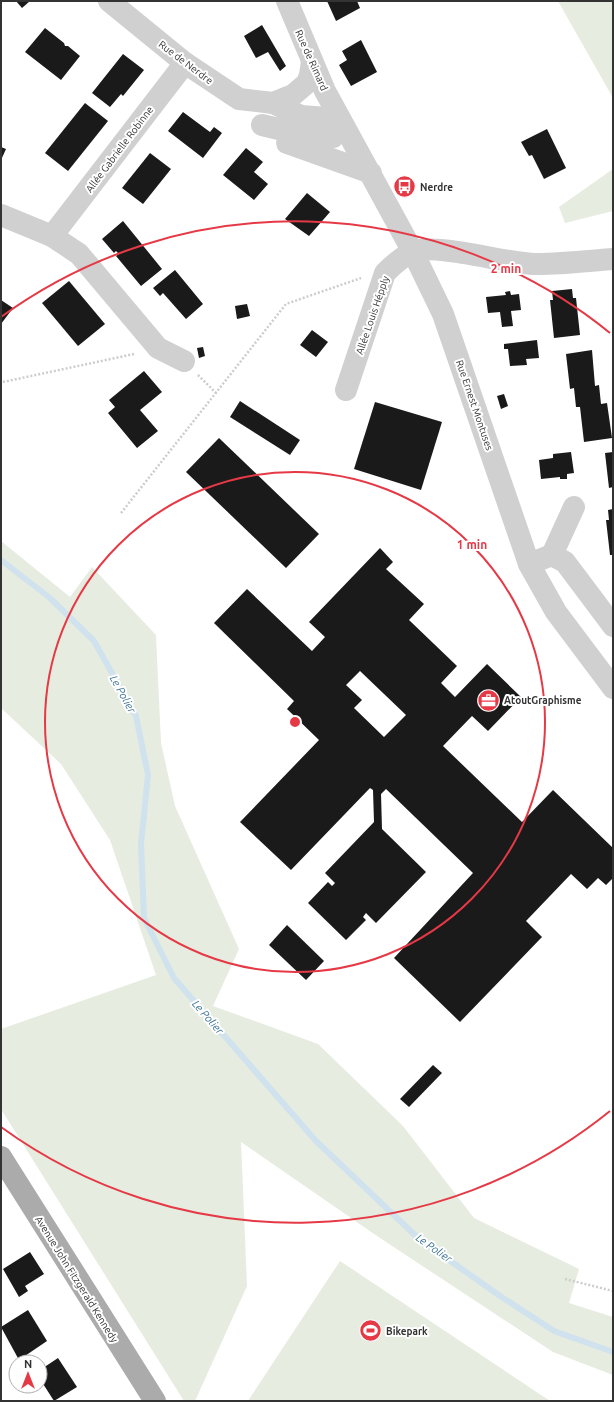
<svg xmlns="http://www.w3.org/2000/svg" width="614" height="1402" font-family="Ubuntu,sans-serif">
<rect width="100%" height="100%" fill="#fff"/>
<g fill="#e6ecdf">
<polygon points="558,1 613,1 613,98"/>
<polygon points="613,169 613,211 565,223 559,207"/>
<polygon points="1,541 70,597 92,567 156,635 161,743 175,806 239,949 213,1006 318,1044 403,1126 474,1218 579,1269 569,1303 613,1317 613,1375 553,1352 380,1238 241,1142 247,1286 195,1401 184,1401 1,1109 1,1029 156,975 110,840 61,764 1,708"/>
<polygon points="340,1261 550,1401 248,1401"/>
</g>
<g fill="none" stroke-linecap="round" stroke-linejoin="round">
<polyline stroke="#cfe2ee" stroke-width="6" points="1,560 50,598 94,641 136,716 148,775 141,844 144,918 174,978 316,1141 418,1238 500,1296 554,1331 613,1352"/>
</g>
<g fill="#1a1a1a" fill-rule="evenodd">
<polygon points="16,1 30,1 22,8"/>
<polygon points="327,1 357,1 360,8 336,21"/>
<polygon points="262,25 286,66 280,71 268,52 256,58 244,36"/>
<polygon points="45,28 64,43 65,46 68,46 80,56 61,80 25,52"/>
<polygon points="361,40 377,72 351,86 339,65 347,60 342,51"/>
<polygon points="123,54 144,70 123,96 121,94 110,107 92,93"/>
<polygon points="85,103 108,121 68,171 45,153"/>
<polygon points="183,112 210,132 214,127 222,133 203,158 168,131"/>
<polygon points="547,129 566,168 544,179 532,155 529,156 521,142"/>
<polygon points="1,147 6,149 1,160"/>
<polygon points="246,148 263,162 254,172 268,184 254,200 223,175"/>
<polygon points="150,153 171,169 143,204 122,188"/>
<polygon points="307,193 330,212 309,236 285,219"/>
<polygon points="123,221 162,269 141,286 116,256 119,254 116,251 114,253 102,239"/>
<polygon points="175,270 203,304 186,319 163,293 160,296 153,288"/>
<polygon points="69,281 105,324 78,346 42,303"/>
<polygon points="572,289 573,298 576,298 580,335 554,338 550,300 553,300 552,291"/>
<polygon points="510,291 511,295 519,294 521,310 511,311 513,326 502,327 500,312 488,313 486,297 506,295 505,292"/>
<polygon points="1,300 13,308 1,324"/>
<polygon points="247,304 250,316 237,319 235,306"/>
<polygon points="312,330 328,342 316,357 300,345"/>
<polygon points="537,340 539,358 526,359 527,365 510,366 508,349 504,349 504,344"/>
<polygon points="203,347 205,356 199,358 197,348"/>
<polygon points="592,350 595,386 599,385 601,404 607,403 612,438 584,442 580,407 576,407 574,388 570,389 566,354"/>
<polygon points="144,371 162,392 140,410 158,431 137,448 108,413 115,407 109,400"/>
<polygon points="504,394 508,406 501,409 497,396"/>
<polygon points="240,401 300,440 290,455 230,417"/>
<polygon points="375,402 442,422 421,490 354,469"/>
<polygon points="219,438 319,534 286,568 186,472"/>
<polygon points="571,452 574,473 567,474 567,479 560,479 560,477 541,479 539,460 553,458 553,454"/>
<polygon points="613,452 613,487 609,488 605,453"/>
<polygon points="613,509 613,555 610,555 606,520 609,520 608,510"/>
<path d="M380,548L393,562L386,569L424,604L409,620L457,666L441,683L455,697L487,664L521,697L488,731L472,716L443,746L522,822L553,790L613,848V878L606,885L598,878L587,889L571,874L526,921L542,937L460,1022L394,958L473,873L386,789L381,794L382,829L426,872L376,923L366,913L363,917L366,920L346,940L308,903L328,882L332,886L335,883L325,873L374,822L373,790L370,788L291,870L240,822L319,740L287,709L294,701L214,623L247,589L312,651L325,637L309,622ZM360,671L406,715L384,737L354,708L362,700L346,685Z"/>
<polygon points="287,925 324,961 306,980 269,945"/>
<polygon points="433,1065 442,1073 409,1107 400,1099"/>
<polygon points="30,1252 44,1274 25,1286 28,1291 19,1297 3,1269"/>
<polygon points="28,1310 47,1341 19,1360 1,1327"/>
<polygon points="58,1358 77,1387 54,1401 40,1379 40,1370"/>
</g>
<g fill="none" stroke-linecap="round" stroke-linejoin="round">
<g stroke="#cdcdcd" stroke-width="2.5" stroke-dasharray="2 2" stroke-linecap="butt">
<polyline points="198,375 216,393"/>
<polyline points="3,382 134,354"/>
<polyline points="121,513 286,304 361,278"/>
<polyline points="565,1279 613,1291"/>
</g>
<g stroke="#d0d0d0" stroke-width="22">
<polyline points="109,1 185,63 239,99 273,103 293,95 307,83 310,75 312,61"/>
<polyline points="262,125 312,137 333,137 339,130 340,119 301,116 273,103"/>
<polyline points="287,143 371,173"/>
<polyline points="1,215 52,236 185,63"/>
<polyline points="52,236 79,254 158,348 184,361"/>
<path d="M346,390L385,273C393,265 402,257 412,252C435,242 506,264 536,264C562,264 588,261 613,259"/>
<polyline points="552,555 574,507"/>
<polyline points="529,564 552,555 565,562 613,626"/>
</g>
<polyline stroke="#d0d0d0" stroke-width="22" points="287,1 325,91 413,252 443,314 529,564 556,612 613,688"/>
<polyline stroke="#ababab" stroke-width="22" points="1,1157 155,1401"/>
</g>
<g fill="none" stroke="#e63946" stroke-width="2">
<circle cx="295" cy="722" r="250"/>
<path d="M610 1111A500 500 0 0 1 1 1127M1 317A500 500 0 0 1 610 333"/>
</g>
<defs>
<symbol id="bus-disc" viewBox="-11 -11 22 22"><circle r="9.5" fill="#e63946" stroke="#fff"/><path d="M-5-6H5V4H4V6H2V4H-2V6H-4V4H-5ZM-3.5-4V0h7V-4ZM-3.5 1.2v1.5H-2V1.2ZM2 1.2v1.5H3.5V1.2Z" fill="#fff"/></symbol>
<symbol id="office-disc" viewBox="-11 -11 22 22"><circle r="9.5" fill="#e63946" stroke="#fff"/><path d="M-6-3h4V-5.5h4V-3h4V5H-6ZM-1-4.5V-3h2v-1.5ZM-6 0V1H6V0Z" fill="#fff"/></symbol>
<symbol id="stadium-disc" viewBox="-11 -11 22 22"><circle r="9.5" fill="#e63946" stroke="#fff"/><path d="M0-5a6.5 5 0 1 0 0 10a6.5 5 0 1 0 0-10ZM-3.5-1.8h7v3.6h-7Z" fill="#fff"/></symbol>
</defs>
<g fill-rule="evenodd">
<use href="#bus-disc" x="392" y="174" width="25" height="25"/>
<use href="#office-disc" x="476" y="688" width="25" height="25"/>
<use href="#stadium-disc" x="358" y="1318" width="25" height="25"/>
</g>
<g text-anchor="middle" stroke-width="4" stroke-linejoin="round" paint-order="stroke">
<g font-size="10" fill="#333" stroke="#fff">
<text transform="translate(312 60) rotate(66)" y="4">Rue de Rimard</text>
<text transform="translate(186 62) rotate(37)" y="4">Rue de Nerdre</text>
<text transform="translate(119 149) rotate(-53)" y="4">Allée Gabrielle Robinne</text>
<text transform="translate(372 315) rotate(-71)" y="4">Allée Louis Hépply</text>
<text transform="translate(475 405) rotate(71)" y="4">Rue Ernest Montuses</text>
<text transform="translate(77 1279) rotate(58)" y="4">Avenue John Fitzgerald Kennedy</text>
</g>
<g font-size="10" font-weight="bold" fill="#333" stroke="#fff" text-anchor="start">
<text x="420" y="191">Nerdre</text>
<text x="504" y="704">AtoutGraphisme</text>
<text x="386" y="1335">Bikepark</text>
</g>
<g font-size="11" font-style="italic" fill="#3f7597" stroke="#fff">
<text transform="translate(123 694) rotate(61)" y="4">Le Polier</text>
<text transform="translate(208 1017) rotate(49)" y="4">Le Polier</text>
<text transform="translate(434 1248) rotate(35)" y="4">Le Polier</text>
</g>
</g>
<circle cx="295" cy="722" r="6" fill="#e63946" stroke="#fff" stroke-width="2"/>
<g font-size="12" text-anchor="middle" font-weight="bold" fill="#e63946" stroke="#fff" stroke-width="4" stroke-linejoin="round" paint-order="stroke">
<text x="506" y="273">2 min</text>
<text x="472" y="549">1 min</text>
</g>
<rect width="614" height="1402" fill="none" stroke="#333333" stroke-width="4"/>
<g transform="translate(28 1374)"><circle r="19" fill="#ffffff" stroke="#adadad"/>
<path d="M0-3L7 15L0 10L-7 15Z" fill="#e63946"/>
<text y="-6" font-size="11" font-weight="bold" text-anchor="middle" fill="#333333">N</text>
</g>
</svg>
